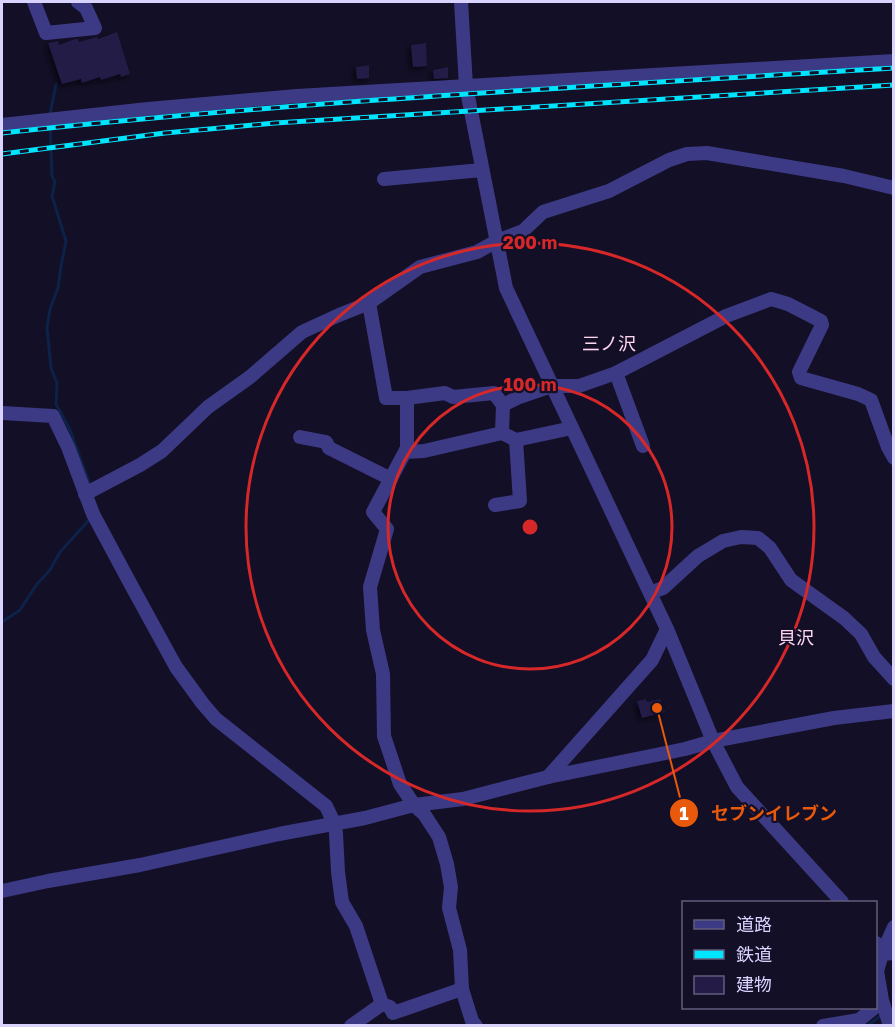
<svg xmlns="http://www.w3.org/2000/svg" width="895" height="1027" font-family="'Golos Text','Noto Sans JP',sans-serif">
<defs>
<filter id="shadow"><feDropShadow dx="-3" dy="3" stdDeviation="3" flood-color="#0009"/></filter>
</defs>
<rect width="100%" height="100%" fill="#130f26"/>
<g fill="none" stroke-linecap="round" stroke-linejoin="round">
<g stroke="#0c2248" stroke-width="3">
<polyline points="50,115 56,84"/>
<polyline points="50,123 52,176 55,182 52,196 66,241 61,266 58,288 50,309 47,328 51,368 57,383 56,404 70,430 90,485"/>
<polyline points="2,622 20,610 37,584 50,570 60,552 89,520"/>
<polyline points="867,1026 883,1014"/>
</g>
</g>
<g fill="#241b47" filter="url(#shadow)">
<polygon points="117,32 130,74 121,77 120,74 101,80 100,77 82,83 81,79 62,84 48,43 58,41 59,45 75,39 78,39 79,42 97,37 98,39"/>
<polygon points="426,43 427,66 413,67 411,45"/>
<polygon points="369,65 369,78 357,79 356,67"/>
<polygon points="448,67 448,78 434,79 433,70"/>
<polygon points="646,699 647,702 660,699 665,712 642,718 637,701"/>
</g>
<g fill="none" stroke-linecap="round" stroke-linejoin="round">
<g stroke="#3d3a85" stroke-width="14">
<polyline points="34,2 46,33 95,28 86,8 78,2"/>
<polyline points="461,2 466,86 506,288 667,629 713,741 737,787 842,902"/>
<polyline points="2,125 148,109 297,96 894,61"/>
<polyline points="384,179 482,170"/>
<polyline points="369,303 386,398 407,398 407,448 373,512 387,529 370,587 373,630 383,674 384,736 400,784 414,805 424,814 439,837 447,864 451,887 449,908 460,950 462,989 472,1021 476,1026"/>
<polyline points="616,373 643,446"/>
<polyline points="407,398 445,393 453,397 494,393 503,405 502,433"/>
<polyline points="503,405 517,398 552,386 579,386 616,373 726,316 771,299 788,304 821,321 822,325 799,372 801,378 858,394 871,400 888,447 894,458"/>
<polyline points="2,413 53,416 68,447 93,514 130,583 176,667 203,704 216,719 326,806 334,823 336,833 338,872 342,902 356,926 382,1004 390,1007 393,1013 462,989"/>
<polyline points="300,437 326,442 329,448 391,479"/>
<polyline points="405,452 424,451 502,433 516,440 572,428"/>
<polyline points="85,494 140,465 162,451 208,407 250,377 302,332 339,315 369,303 420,267 477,252 497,241 523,231 543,212 609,191 669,160 687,154 707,153 844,176 894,188"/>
<polyline points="495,505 520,501 516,440"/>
<polyline points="650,593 663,588 698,556 723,541 741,537 758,538 770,548 791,580 844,618 861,634 874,657 894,679"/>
<polyline points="548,777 652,660 667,629"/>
<polyline points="2,891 48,881 140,865 279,834 365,818 414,805 463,799 548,777 685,749 713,741 834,718 894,711"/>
<polyline points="876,943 882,954 894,953"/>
<polyline points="351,1026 382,1004"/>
<polyline points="823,1026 859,1020 874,1008"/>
<polyline points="890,1026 882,1000 877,971 882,954 894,927"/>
</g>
<defs>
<g id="rail">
<path d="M2,133C298,101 596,86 894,68"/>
<polyline points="2,154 165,133 275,123 894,85"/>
</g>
</defs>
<use href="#rail" stroke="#00e5ff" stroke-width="5"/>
<use href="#rail" stroke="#130f26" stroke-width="3" stroke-dasharray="9" stroke-linecap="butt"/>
</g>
<g fill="none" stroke="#d62828" stroke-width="3">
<circle cx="530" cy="527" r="142"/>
<circle cx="530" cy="527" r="284"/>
</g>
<g text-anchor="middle" stroke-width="4.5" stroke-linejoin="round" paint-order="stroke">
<g font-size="18" fill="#ffd6f0" stroke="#130f26">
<text x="609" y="350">三ノ沢</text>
<text x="796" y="644">貝沢</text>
</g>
</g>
<circle cx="530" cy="527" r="9" fill="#d62828" stroke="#130f26" stroke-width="3"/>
<g font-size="18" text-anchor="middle" font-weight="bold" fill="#d62828" stroke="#130f26" stroke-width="4.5" stroke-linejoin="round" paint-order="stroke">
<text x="530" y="249">200 m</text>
<text x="530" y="391">100 m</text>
</g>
<path fill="none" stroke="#e8590c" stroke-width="2" d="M657 708L684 813"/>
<g fill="#e8590c" stroke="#130f26" stroke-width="2">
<circle cx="657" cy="708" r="6"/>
<circle cx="684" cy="813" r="15"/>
</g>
<g font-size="18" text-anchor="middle" font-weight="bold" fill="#fff">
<text x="684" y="820">1</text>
</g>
<g font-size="18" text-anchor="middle" font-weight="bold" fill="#e8590c" stroke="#130f26" stroke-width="4.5" stroke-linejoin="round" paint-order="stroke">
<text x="774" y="820">セブンイレブン</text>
</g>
<rect width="895" height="1027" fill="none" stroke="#d9d4ff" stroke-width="6"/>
<rect x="682" y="901" width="195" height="108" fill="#130f26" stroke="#625e7d" stroke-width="1.5"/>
<rect x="694" y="920" width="30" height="9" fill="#3d3a85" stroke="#625e7d" stroke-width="1.5"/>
<text x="736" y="931" font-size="18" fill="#d9d4ff">道路</text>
<rect x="694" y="950" width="30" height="9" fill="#00e5ff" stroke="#625e7d" stroke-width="1.5"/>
<text x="736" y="961" font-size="18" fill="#d9d4ff">鉄道</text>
<rect x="694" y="976" width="30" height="18" fill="#241b47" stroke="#625e7d" stroke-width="1.5"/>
<text x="736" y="991" font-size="18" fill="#d9d4ff">建物</text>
</svg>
